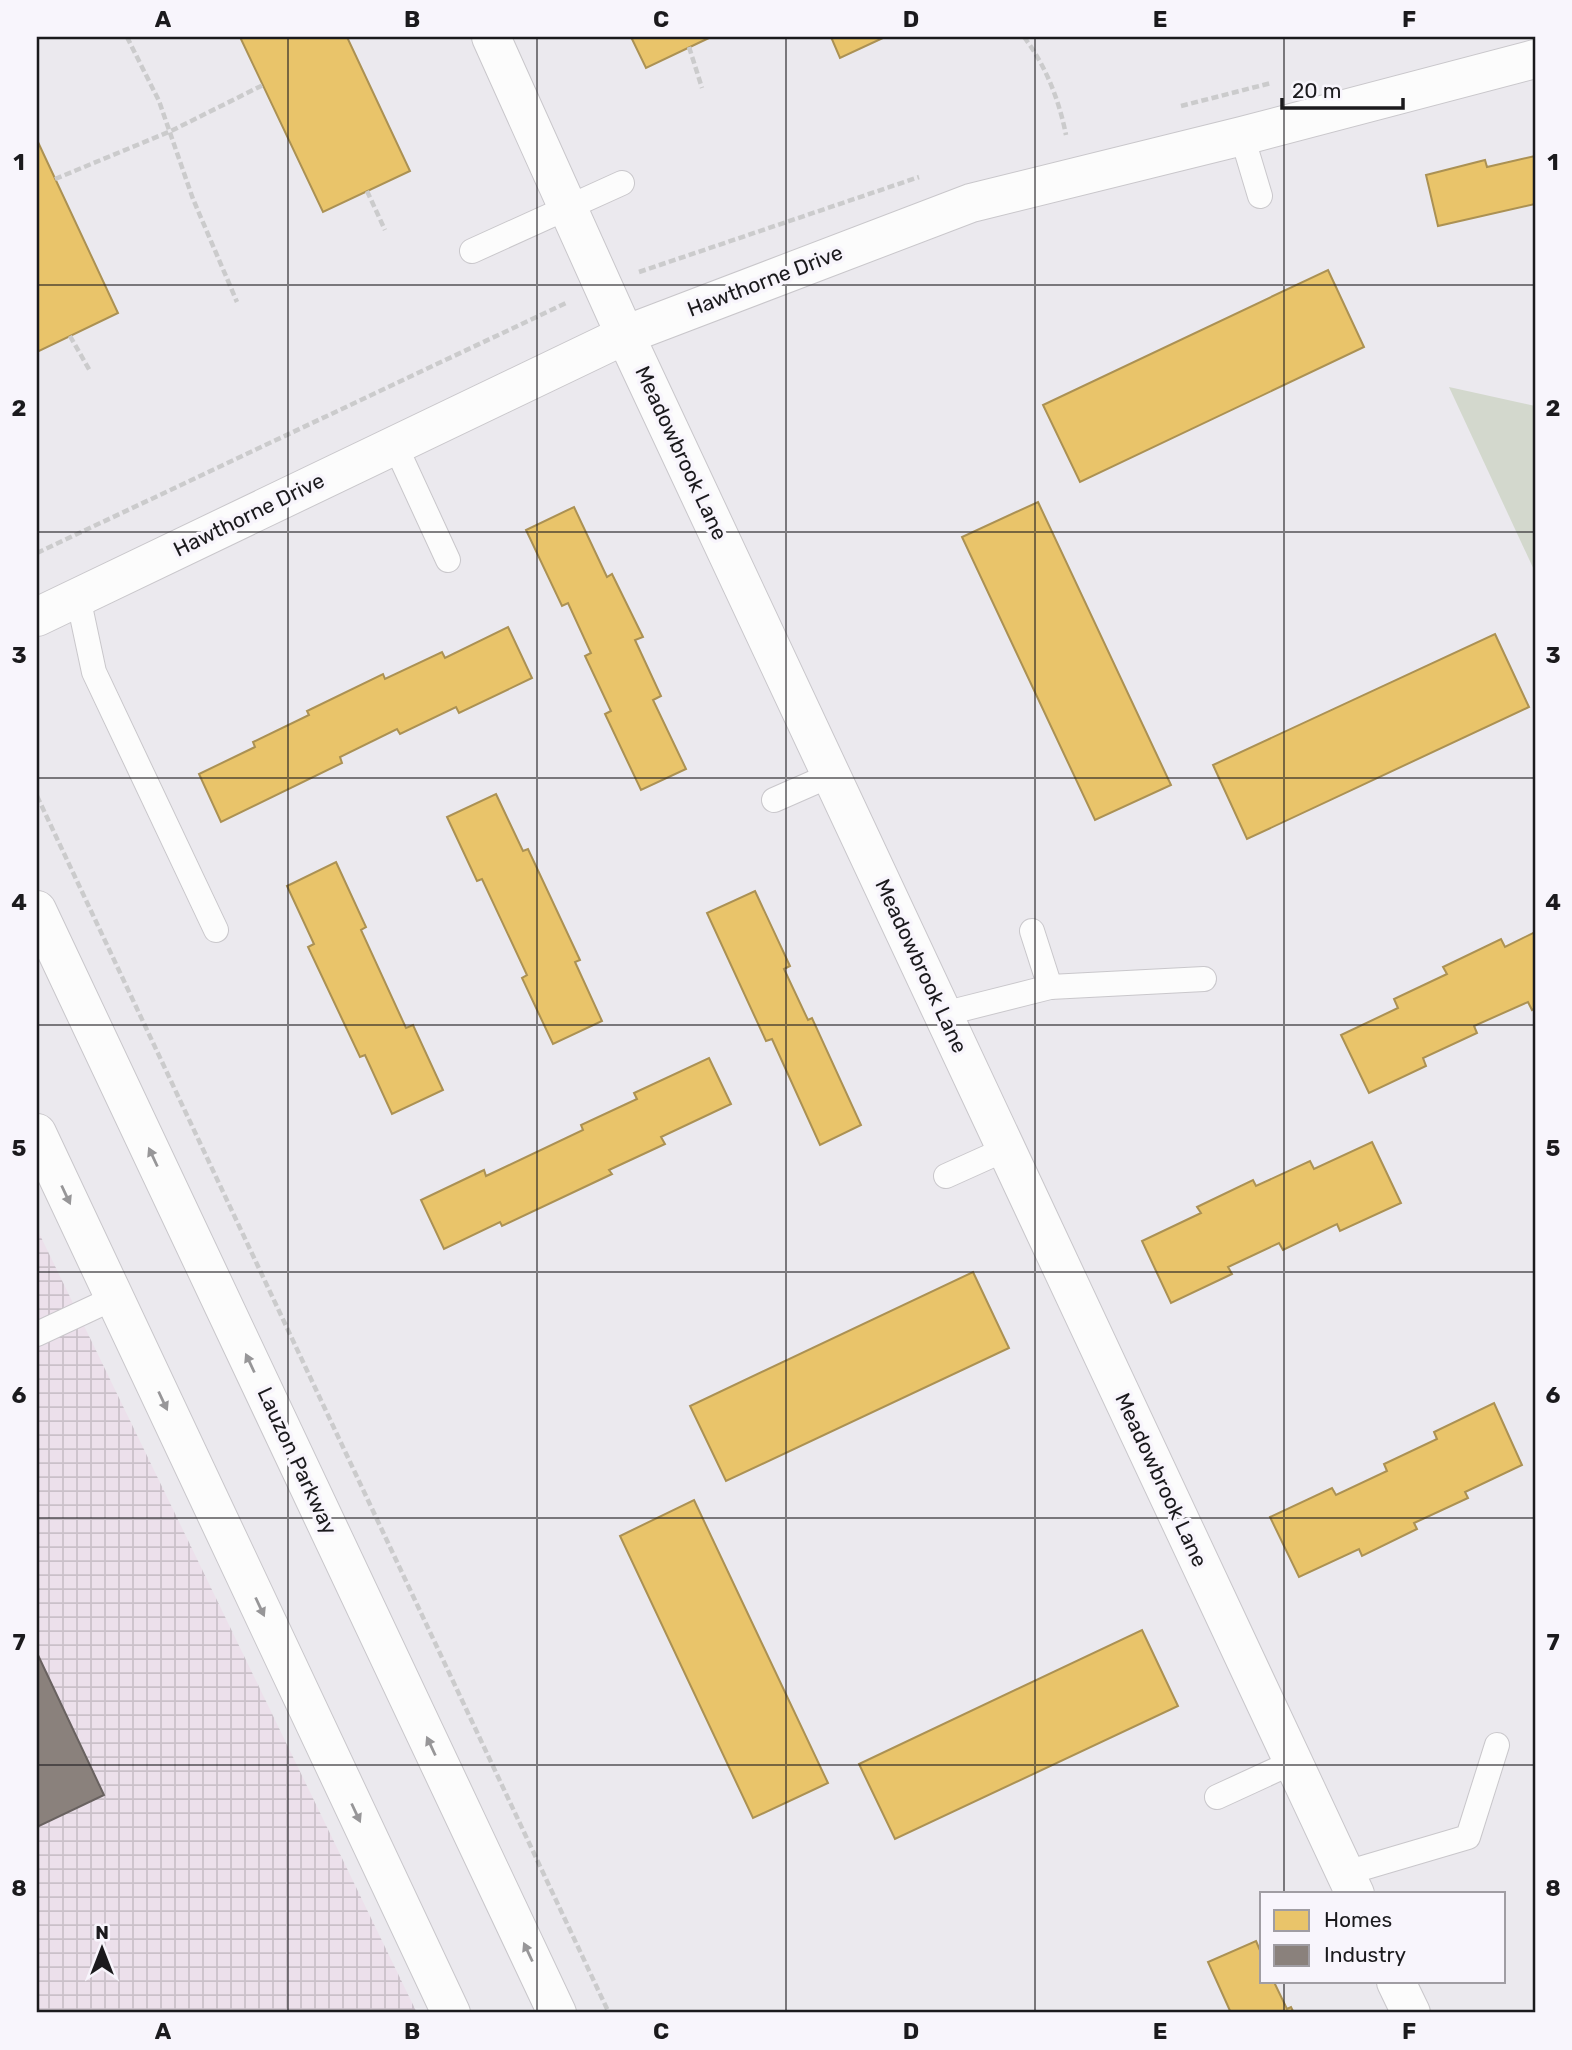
<svg xmlns="http://www.w3.org/2000/svg" width="1572" height="2050" font-family="Rubik,sans-serif">
<defs>
<pattern id="industrial-grid" width="8" height="8" patternUnits="userSpaceOnUse" patternTransform="scale(1.75)"><rect width="8" height="8" fill="#ece0eb"/><path d="M0 4h8M4 0v8" fill="none" stroke="#cac0c9"/></pattern>
</defs>
<rect width="100%" height="100%" fill="#ebe9ee"/>
<polygon fill="url(#industrial-grid)" points="37,1229 89,1336 417,2013 37,2013"/>
<polygon fill="#d3d8cd" points="1449,387 1535,406 1535,572"/>
<g fill="#e9c46a" stroke="#ab9153" stroke-width="2">
<polygon points="240,37 347,37 410,171 323,212"/>
<polygon points="631,37 711,37 646,68"/>
<polygon points="831,37 885,37 840,58"/>
<polygon points="37,140 118,313 37,352"/>
<polygon points="1535,156 1535,204 1438,226 1426,175 1485,160 1487,167"/>
<polygon points="1328,270 1364,347 1080,482 1043,405"/>
<polygon points="1038,502 1171,785 1095,820 962,537"/>
<polygon points="574,507 607,577 612,574 643,637 635,640 661,696 653,700 686,769 641,790 605,714 611,711 585,656 591,653 568,603 562,606 526,530"/>
<polygon points="508,627 532,678 459,713 456,707 400,734 397,729 340,757 342,763 221,822 199,774 255,747 253,742 309,715 307,711 383,674 385,679 442,652 445,658"/>
<polygon points="1495,634 1529,707 1247,839 1213,765"/>
<polygon points="496,794 523,851 528,849 580,960 575,962 602,1021 553,1044 522,978 527,975 482,879 477,881 447,817"/>
<polygon points="336,862 366,927 361,930 406,1028 413,1025 443,1090 392,1114 365,1055 360,1057 308,947 314,944 287,886"/>
<polygon points="755,891 790,966 784,969 808,1020 812,1018 861,1125 820,1145 772,1039 766,1041 707,913"/>
<polygon points="1535,932 1535,1008 1532,1010 1528,1002 1474,1026 1477,1033 1423,1058 1426,1066 1369,1093 1341,1035 1398,1008 1394,999 1447,974 1443,967 1501,939 1505,947"/>
<polygon points="709,1058 731,1104 661,1137 665,1144 609,1170 612,1174 502,1226 500,1222 444,1249 421,1200 484,1170 486,1176 583,1130 581,1125 637,1099 634,1093"/>
<polygon points="1372,1142 1401,1203 1340,1231 1337,1224 1283,1250 1279,1243 1228,1267 1232,1274 1171,1303 1142,1241 1201,1213 1197,1207 1253,1180 1256,1186 1310,1161 1314,1169"/>
<polygon points="973,1272 1009,1348 726,1481 690,1406"/>
<polygon points="1494,1403 1522,1465 1465,1492 1468,1498 1414,1523 1417,1529 1362,1556 1359,1549 1299,1577 1270,1517 1332,1488 1336,1495 1387,1471 1384,1464 1437,1439 1434,1432"/>
<polygon points="694,1500 828,1783 753,1818 620,1536"/>
<polygon points="1142,1630 1178,1706 895,1839 859,1764"/>
<polygon points="1256,1941 1262,1955 1262,1982 1274,1982 1287,2009 1291,2007 1294,2013 1231,2013 1208,1962"/>
</g>
<polygon fill="#8a817c" stroke="#696260" stroke-width="2" points="37,1653 104,1795 37,1827"/>
<g fill="none" stroke-linecap="round" stroke-linejoin="round">
<defs>
<g id="service">
<polyline points="1242,136 1260,196"/>
<polyline points="472,251 622,183"/>
<polyline points="395,445 448,560"/>
<polyline points="78,597 94,672 216,930"/>
<polyline points="774,800 831,775"/>
<polyline points="1032,931 1050,987"/>
<polyline points="943,1014 1050,987 1204,979"/>
<polyline points="946,1176 1006,1149"/>
<polyline points="37,1334 114,1298"/>
<polyline points="1217,1797 1293,1762"/>
<polyline points="1346,1873 1468,1837 1497,1745"/>
</g>
<g id="minor">
<polyline points="491,37 625,335 1355,1894"/>
<polyline points="37,617 625,335 971,203 1242,136 1535,59"/>
<polyline points="1396,1982 1411,2013"/>
</g>
<g id="secondary">
<polyline points="37,910 557,2013"/>
<polyline points="37,1133 451,2013"/>
</g>
</defs>
<use href="#service" stroke="#c9c7cb" stroke-width="26"/>
<use href="#minor" stroke="#c9c7cb" stroke-width="40"/>
<use href="#secondary" stroke="#c9c7cb" stroke-width="40"/>
<g stroke="#cbcbcc" stroke-width="4.5" stroke-dasharray="7 3.5" stroke-linecap="butt">
<polyline points="127,37 159,101 193,199 237,302"/>
<path d="M1024,37C1046,66 1059,100 1066,135"/>
<polyline points="689,47 702,88"/>
<polyline points="1181,106 1271,83"/>
<polyline points="55,179 171,131 263,85"/>
<polyline points="367,191 385,230"/>
<polyline points="639,272 919,177"/>
<polyline points="70,336 90,371"/>
<polyline points="37,553 566,303"/>
<polyline points="37,796 609,2013"/>
</g>
<use href="#service" stroke="#fcfcfc" stroke-width="24"/>
<use href="#minor" stroke="#fcfcfc" stroke-width="38"/>
<use href="#secondary" stroke="#fcfcfc" stroke-width="38"/>
</g>
<defs><path id="oneway-solid" d="M-6-.8H1V-3.2L6.5 0L1 3.2V.8H-6Z" transform="scale(1.75)"/></defs>
<g fill="#979698">
<use href="#oneway-solid" transform="translate(153 1157) rotate(-115)"/>
<use href="#oneway-solid" transform="translate(66 1195) rotate(65)"/>
<use href="#oneway-solid" transform="translate(250 1363) rotate(-115)"/>
<use href="#oneway-solid" transform="translate(163 1401) rotate(65)"/>
<use href="#oneway-solid" transform="translate(260 1607) rotate(65)"/>
<use href="#oneway-solid" transform="translate(431 1746) rotate(-115)"/>
<use href="#oneway-solid" transform="translate(356 1813) rotate(65)"/>
<use href="#oneway-solid" transform="translate(528 1952) rotate(-115)"/>
</g>
<path fill="none" stroke="#1b1a1d" stroke-width="2" stroke-opacity="0.55" d="M288,37V2013M537,37V2013M786,37V2013M1035,37V2013M1284,37V1894M37,285H1535M37,532H1535M37,778H1535M37,1025H1535M37,1272H1535M37,1518H1535M37,1765H1535M1284,1982V2013"/>
<g text-anchor="middle" stroke-width="7" stroke-linejoin="round" paint-order="stroke">
<g font-size="21" fill="#1b1a1d" stroke="#f8f5fc">
<text transform="translate(765 281) rotate(-21)" y="7">Hawthorne Drive</text>
<text transform="translate(681 453) rotate(65)" y="7">Meadowbrook Lane</text>
<text transform="translate(249 515) rotate(-26)" y="7">Hawthorne Drive</text>
<text transform="translate(921 966) rotate(65)" y="7">Meadowbrook Lane</text>
<text transform="translate(297 1461) rotate(65)" y="7">Lauzon Parkway</text>
<text transform="translate(1161 1480) rotate(65)" y="7">Meadowbrook Lane</text>
</g>
</g>
<rect width="1572" height="2050" fill="none" stroke="#f8f5fc" stroke-width="77"/>
<rect x="1260" y="1892" width="245" height="91" fill="#f8f5fc" stroke="#a09da3" stroke-width="2"/>
<rect x="1274" y="1910" width="35" height="21" fill="#e9c46a" stroke="#a09da3" stroke-width="2"/>
<text x="1324" y="1927" font-size="21" fill="#1b1a1d">Homes</text>
<rect x="1274" y="1945" width="35" height="21" fill="#8a817c" stroke="#a09da3" stroke-width="2"/>
<text x="1324" y="1962" font-size="21" fill="#1b1a1d">Industry</text>
<g transform="translate(102 1949)" stroke="#f8f5fc" stroke-width="5" paint-order="stroke">
<path d="M0-5L12 26L0 18L-12 26Z" fill="#1b1a1d"/>
<text y="-10" font-size="19" font-weight="bold" text-anchor="middle" fill="#1b1a1d">N</text>
</g>
<path d="M1282 98v10h121v-10" fill="none" stroke="#1b1a1d" stroke-width="3.5"/>
<text x="1292" y="98" font-size="21" fill="#1b1a1d" stroke="#f8f5fc" stroke-width="5" paint-order="stroke">20 m</text>
<rect x="38" y="38" width="1496" height="1973" fill="none" stroke="#1b1a1d" stroke-width="2.5"/>
<g font-size="23" text-anchor="middle" font-weight="bold" fill="#1b1a1d">
<text x="163" y="27">A</text>
<text x="412" y="27">B</text>
<text x="661" y="27">C</text>
<text x="911" y="27">D</text>
<text x="1160" y="27">E</text>
<text x="1409" y="27">F</text>
<text x="19" y="170">1</text>
<text x="1553" y="170">1</text>
<text x="19" y="416">2</text>
<text x="1553" y="416">2</text>
<text x="19" y="663">3</text>
<text x="1553" y="663">3</text>
<text x="19" y="910">4</text>
<text x="1553" y="910">4</text>
<text x="19" y="1156">5</text>
<text x="1553" y="1156">5</text>
<text x="19" y="1403">6</text>
<text x="1553" y="1403">6</text>
<text x="19" y="1650">7</text>
<text x="1553" y="1650">7</text>
<text x="19" y="1896">8</text>
<text x="1553" y="1896">8</text>
<text x="163" y="2039">A</text>
<text x="412" y="2039">B</text>
<text x="661" y="2039">C</text>
<text x="911" y="2039">D</text>
<text x="1160" y="2039">E</text>
<text x="1409" y="2039">F</text>
</g>
</svg>
